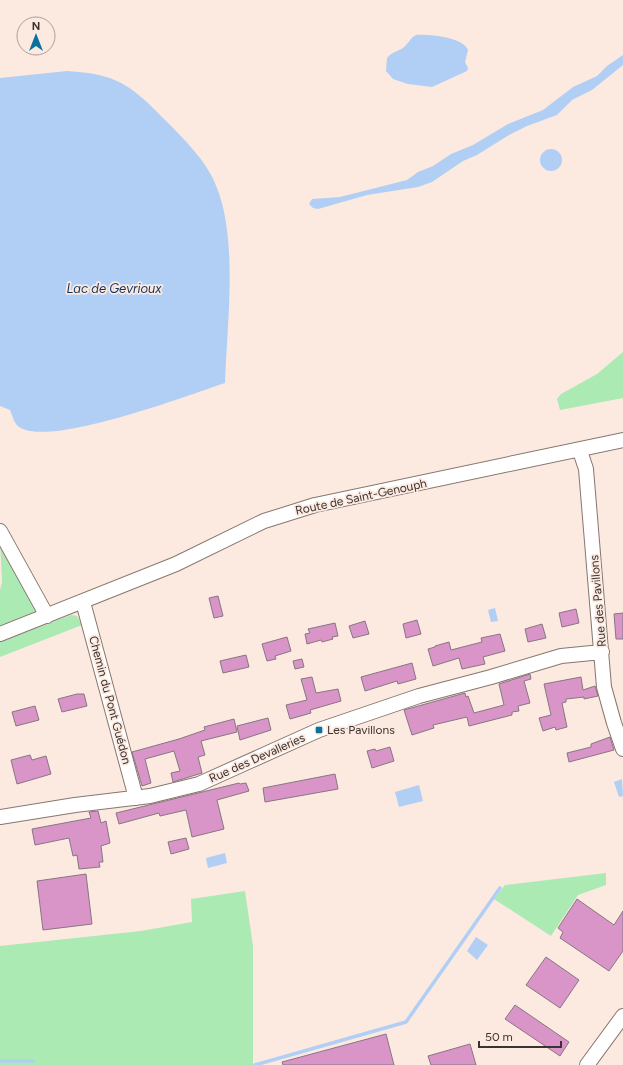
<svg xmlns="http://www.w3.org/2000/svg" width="623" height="1065" font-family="Figtree,sans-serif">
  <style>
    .green { fill: #abeab3 }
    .water { fill: #b1cff5 }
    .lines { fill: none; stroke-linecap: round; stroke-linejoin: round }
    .stream { stroke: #b1cff5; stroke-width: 3.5 }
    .building { fill: #d995c7; stroke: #867782 }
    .minor-casing { stroke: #87776e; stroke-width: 16 }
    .minor { stroke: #fff; stroke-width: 14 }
    .poi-dot { fill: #0a729f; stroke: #fce9e0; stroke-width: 1.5 }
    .labels { text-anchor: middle; stroke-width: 3.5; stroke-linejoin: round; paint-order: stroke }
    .street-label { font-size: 12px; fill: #3a332f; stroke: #fce9e0 }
    .poi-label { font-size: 12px; fill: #3a332f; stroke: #fce9e0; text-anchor: start }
    .water-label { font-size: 13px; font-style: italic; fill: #103259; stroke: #fce9e0 }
  </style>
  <rect width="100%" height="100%" fill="#fce9e0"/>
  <path class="green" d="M623 352V398L560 410 557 399 561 394 597 374Z
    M0 541 37 606 35 613 0 630V590L2 582Z
    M71 615 77 616 82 625 0 657V642Z
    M606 873V885L578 895 551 936 494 899 505 885Z
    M245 891 253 946V1065H0V946L141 931 192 922 191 899Z"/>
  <path class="water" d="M416 35C428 34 463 37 468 50L465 62 468 68 467 71 432 87 408 84 393 79 386 71 387 58C392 51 399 52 404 47 409 43 410 38 416 35Z
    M623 55V65L592 90 572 100 557 115 527 126 509 135 477 155 463 161 432 182 418 187 367 195 318 209 313 208 309 204 312 199 340 197 407 180 418 172 433 166 451 154 473 145 508 124 543 110 573 87 597 76 607 66Z
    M67 71C116 74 130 84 164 119 184 139 207 161 217 188 238 241 227 325 225 383 186 396 54 446 21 428 14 425 13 417 10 410L0 406V78Z
    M540 160a11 11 0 1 1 22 0a11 11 0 1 1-22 0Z
    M495 608 498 621 491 622 488 610Z
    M622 779 623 796 619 797 614 782Z
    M419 785 423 801 399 807 395 792Z
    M225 853 227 863 208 868 206 858Z
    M476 937 488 945 477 960 467 951Z"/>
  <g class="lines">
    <path class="stream" d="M0 1061H33
      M255 1065 406 1022 500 888"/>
  </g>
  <path class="building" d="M218 596 223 616 214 618 209 598Z
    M576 609 579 623 562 627 559 613Z
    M623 613V639H616L614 614Z
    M417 620 421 634 406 638 403 624Z
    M365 621 369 634 353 638 349 626Z
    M335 623 338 636 332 637 333 639 322 642 321 640 307 644 305 634 310 633 308 629Z
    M542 624 546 638 528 642 525 629Z
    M500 634 505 651 483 657 485 664 462 669 459 658 433 666 428 649 435 647V646L449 642 451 650 482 642 481 638Z
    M287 637 291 651 275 656 276 659 267 661 262 644Z
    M246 655 249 667 223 673 220 661Z
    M302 659 304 667 295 669 293 661Z
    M412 663 416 679 398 684 397 681 365 691 361 677Z
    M530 674 531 679 524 681 530 703 518 706 519 711 512 712V715L469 726 467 717 433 725 434 728 412 735 404 710 465 693 466 697 468 696 474 713 504 705 499 684Z
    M312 677 316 693 338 689 341 701 310 710 311 713 290 719 286 705 307 700 301 679Z
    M581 677 583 690 595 686 598 696 584 699V697L566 699V702L562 703 567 727 556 730 555 727 543 731 539 718 551 715 544 684Z
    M77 694H84L87 706 62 712 58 699Z
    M35 706 39 720 16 726 12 712Z
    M268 718 271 730 240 740 237 726Z
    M234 719 237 732 201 741 205 755 198 757 202 773 173 782 171 773 180 771 174 751 145 759 151 783 142 786 132 752 179 739 205 730 204 727Z
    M610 737 614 750 569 762 567 753 591 747V744Z
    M390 747 394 761 372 768 367 751 375 749 376 751Z
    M30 755 32 760 46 756 51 774 17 784 11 760Z
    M335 774 338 789 265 802 263 788Z
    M239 783 240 784 246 783 249 791 217 800 224 829 192 837 186 810 160 816 159 813 119 824 116 813Z
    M98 811 101 823 106 821 110 843 101 846 103 862H99L100 867 79 869 77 855 73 856 69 838 35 845 32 829 91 818 89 812Z
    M186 838 189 849 171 854 168 842Z
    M86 874 92 924 43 930 37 881Z
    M577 899 614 925 623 911V951L609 971 560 938 563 932 558 928Z
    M546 957 579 980 560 1008 526 985Z
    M515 1005 569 1042 560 1056 505 1019Z
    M386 1034 394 1065H283L282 1062Z
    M470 1044 476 1065H431L428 1056Z"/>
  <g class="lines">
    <defs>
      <path id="minor" d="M580 451 586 469 604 687 614 723 623 749
        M0 531 47 616
        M83 602 136 798
        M0 634 176 564 264 521 315 505 623 440
        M0 817 75 805 150 796 199 784 319 730 419 696 491 677 561 656 602 652
        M587 1065 623 1016"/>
    </defs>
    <use href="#minor" class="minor-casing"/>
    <use href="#minor" class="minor"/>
  </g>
  <rect class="poi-dot" x="315" y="726" width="8" height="8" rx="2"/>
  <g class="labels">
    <g class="street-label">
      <text transform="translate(361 497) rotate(-12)" y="4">Route de Saint-Genouph</text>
      <text transform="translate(598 601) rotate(-95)" y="4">Rue des Pavillons</text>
      <text transform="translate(110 700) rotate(75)" y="4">Chemin du Pont Guédon</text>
      <text transform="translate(257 758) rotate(-24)" y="4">Rue des Devalleries</text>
    </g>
    <g class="poi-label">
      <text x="327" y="734">Les Pavillons</text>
    </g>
    <g class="water-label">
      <text x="114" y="293">Lac de Gevrioux</text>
    </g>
  </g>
  <g transform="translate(36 36)"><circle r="19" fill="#fce9e0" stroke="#aea099"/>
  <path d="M0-3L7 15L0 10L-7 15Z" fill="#0a729f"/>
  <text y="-6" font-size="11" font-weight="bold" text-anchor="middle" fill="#3a332f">N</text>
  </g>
  <path d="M479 1041v6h82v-6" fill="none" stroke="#3a332f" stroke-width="2"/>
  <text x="485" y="1041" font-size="12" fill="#3a332f" stroke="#fce9e0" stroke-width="3" paint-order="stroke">50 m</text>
</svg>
